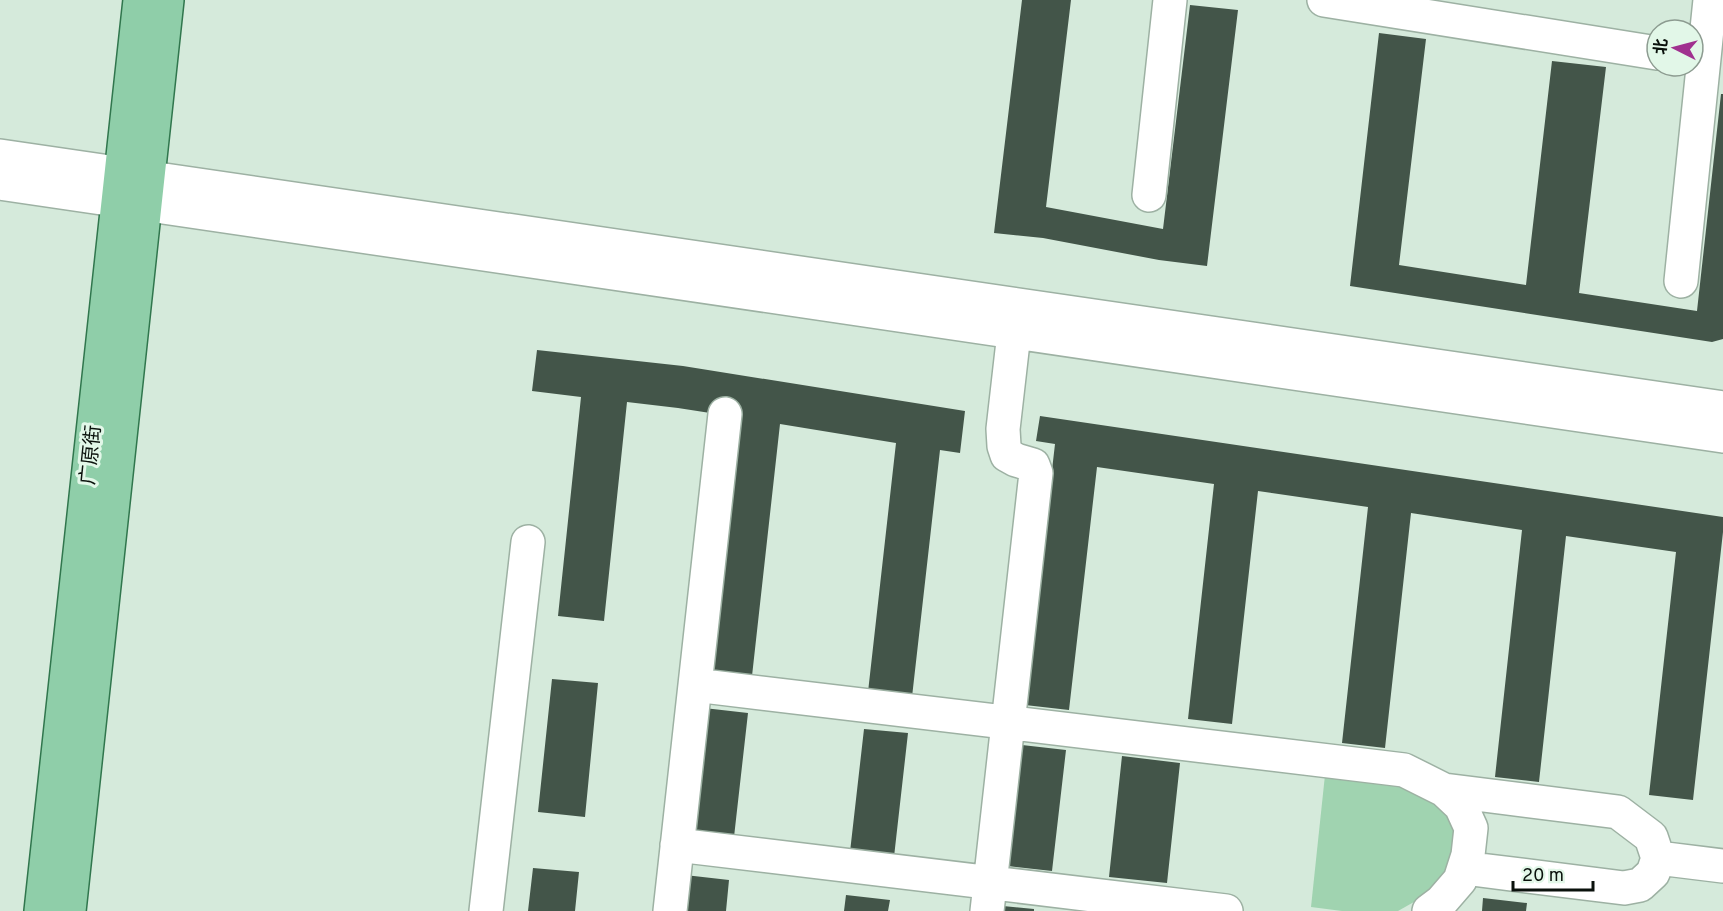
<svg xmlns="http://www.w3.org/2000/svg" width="1723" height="911" font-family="Overpass,'Noto Sans SC',sans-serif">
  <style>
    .green { fill: #a0d3b0 }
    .building { fill: #435549 }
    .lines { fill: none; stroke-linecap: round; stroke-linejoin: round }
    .minor-casing { stroke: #9db1a3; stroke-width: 36 }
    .major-casing { stroke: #30764d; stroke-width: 36 }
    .minor { stroke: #fff; stroke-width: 33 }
    .major { stroke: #8fcea9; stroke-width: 33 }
    .labels { text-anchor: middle; stroke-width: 6; stroke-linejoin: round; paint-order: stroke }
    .street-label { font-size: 20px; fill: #0a110c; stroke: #e2f7e8 }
  </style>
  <rect width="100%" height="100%" fill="#d5eadb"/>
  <path class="green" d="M1325 775 1420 789 1450 816 1459 845 1443 877 1428 894 1398 911H1342L1311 907Z"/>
  <path class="building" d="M1022 0H1071L1046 207 1163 229 1190 5 1238 10 1207 266 1159 260 1043 238 994 233Z
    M1379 33 1426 39 1399 265 1526 285 1552 61 1606 67 1579 293 1697 311 1721 94H1723V339L1712 342 1350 286Z
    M537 350 683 366 965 411 960 453 940 450 912 697 868 692 896 443 780 424 752 676 708 671 736 417 678 408 627 402 604 621 558 616 581 397 532 391Z
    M1040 416 1723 517V532L1693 800 1649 795 1676 552 1566 536 1539 782 1495 777 1522 530 1411 513 1385 748 1342 743 1368 507 1258 491 1232 724 1188 719 1214 484 1097 467 1069 710 1025 705 1055 444 1036 441Z
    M552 679 598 683 585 817 538 812Z
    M704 708 748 713 734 837 690 832Z
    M864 729 908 733 894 857 850 852Z
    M1022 745 1066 750 1052 871 1008 866Z
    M1122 756 1180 763 1167 883 1109 877Z
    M533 868 579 872 575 911H528Z
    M685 875 729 880 726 911H681Z
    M846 895 890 900 888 911H844Z
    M1483 898 1527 903 1526 911H1482Z
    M1003 906 1034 909V911H1002Z"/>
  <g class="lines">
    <defs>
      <path id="minor" d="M1324 0 1657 53
        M0 156 1723 408
        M0 183 1723 436
        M1149 195 1170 0
        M1681 281 1710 0
        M695 685 1404 770 1444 790 1461 806 1471 828 1468 855 1460 880 1441 902 1429 911
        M1444 790 1618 812 1651 837 1658 858 1653 873 1640 885 1624 888 1464 868
        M677 845 1226 911
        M1658 858 1723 866
        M486 911 528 542
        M670 911 725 414
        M987 911 1036 473 1033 465 1016 460 1007 455 1004 446 1003 429 1014 333"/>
      <path id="major" d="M41 911 140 0
        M69 911 167 0"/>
    </defs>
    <use href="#minor" class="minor-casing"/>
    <use href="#major" class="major-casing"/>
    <use href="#minor" class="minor"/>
    <use href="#major" class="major"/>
  </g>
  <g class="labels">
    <g class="street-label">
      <text transform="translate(90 455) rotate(-84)" y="7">广原街</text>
    </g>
  </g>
  <g transform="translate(1675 48) rotate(276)"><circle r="28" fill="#e2f7e8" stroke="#8c9b90" stroke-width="1.5"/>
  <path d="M0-4.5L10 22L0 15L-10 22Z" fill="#a0318f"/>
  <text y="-9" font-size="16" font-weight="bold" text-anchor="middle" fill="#0a110c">北</text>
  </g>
  <path d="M1513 881v9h80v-9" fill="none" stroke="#0a110c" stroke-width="3"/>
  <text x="1522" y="881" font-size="18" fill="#0a110c" stroke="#e2f7e8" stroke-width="4.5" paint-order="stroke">20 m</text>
</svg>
